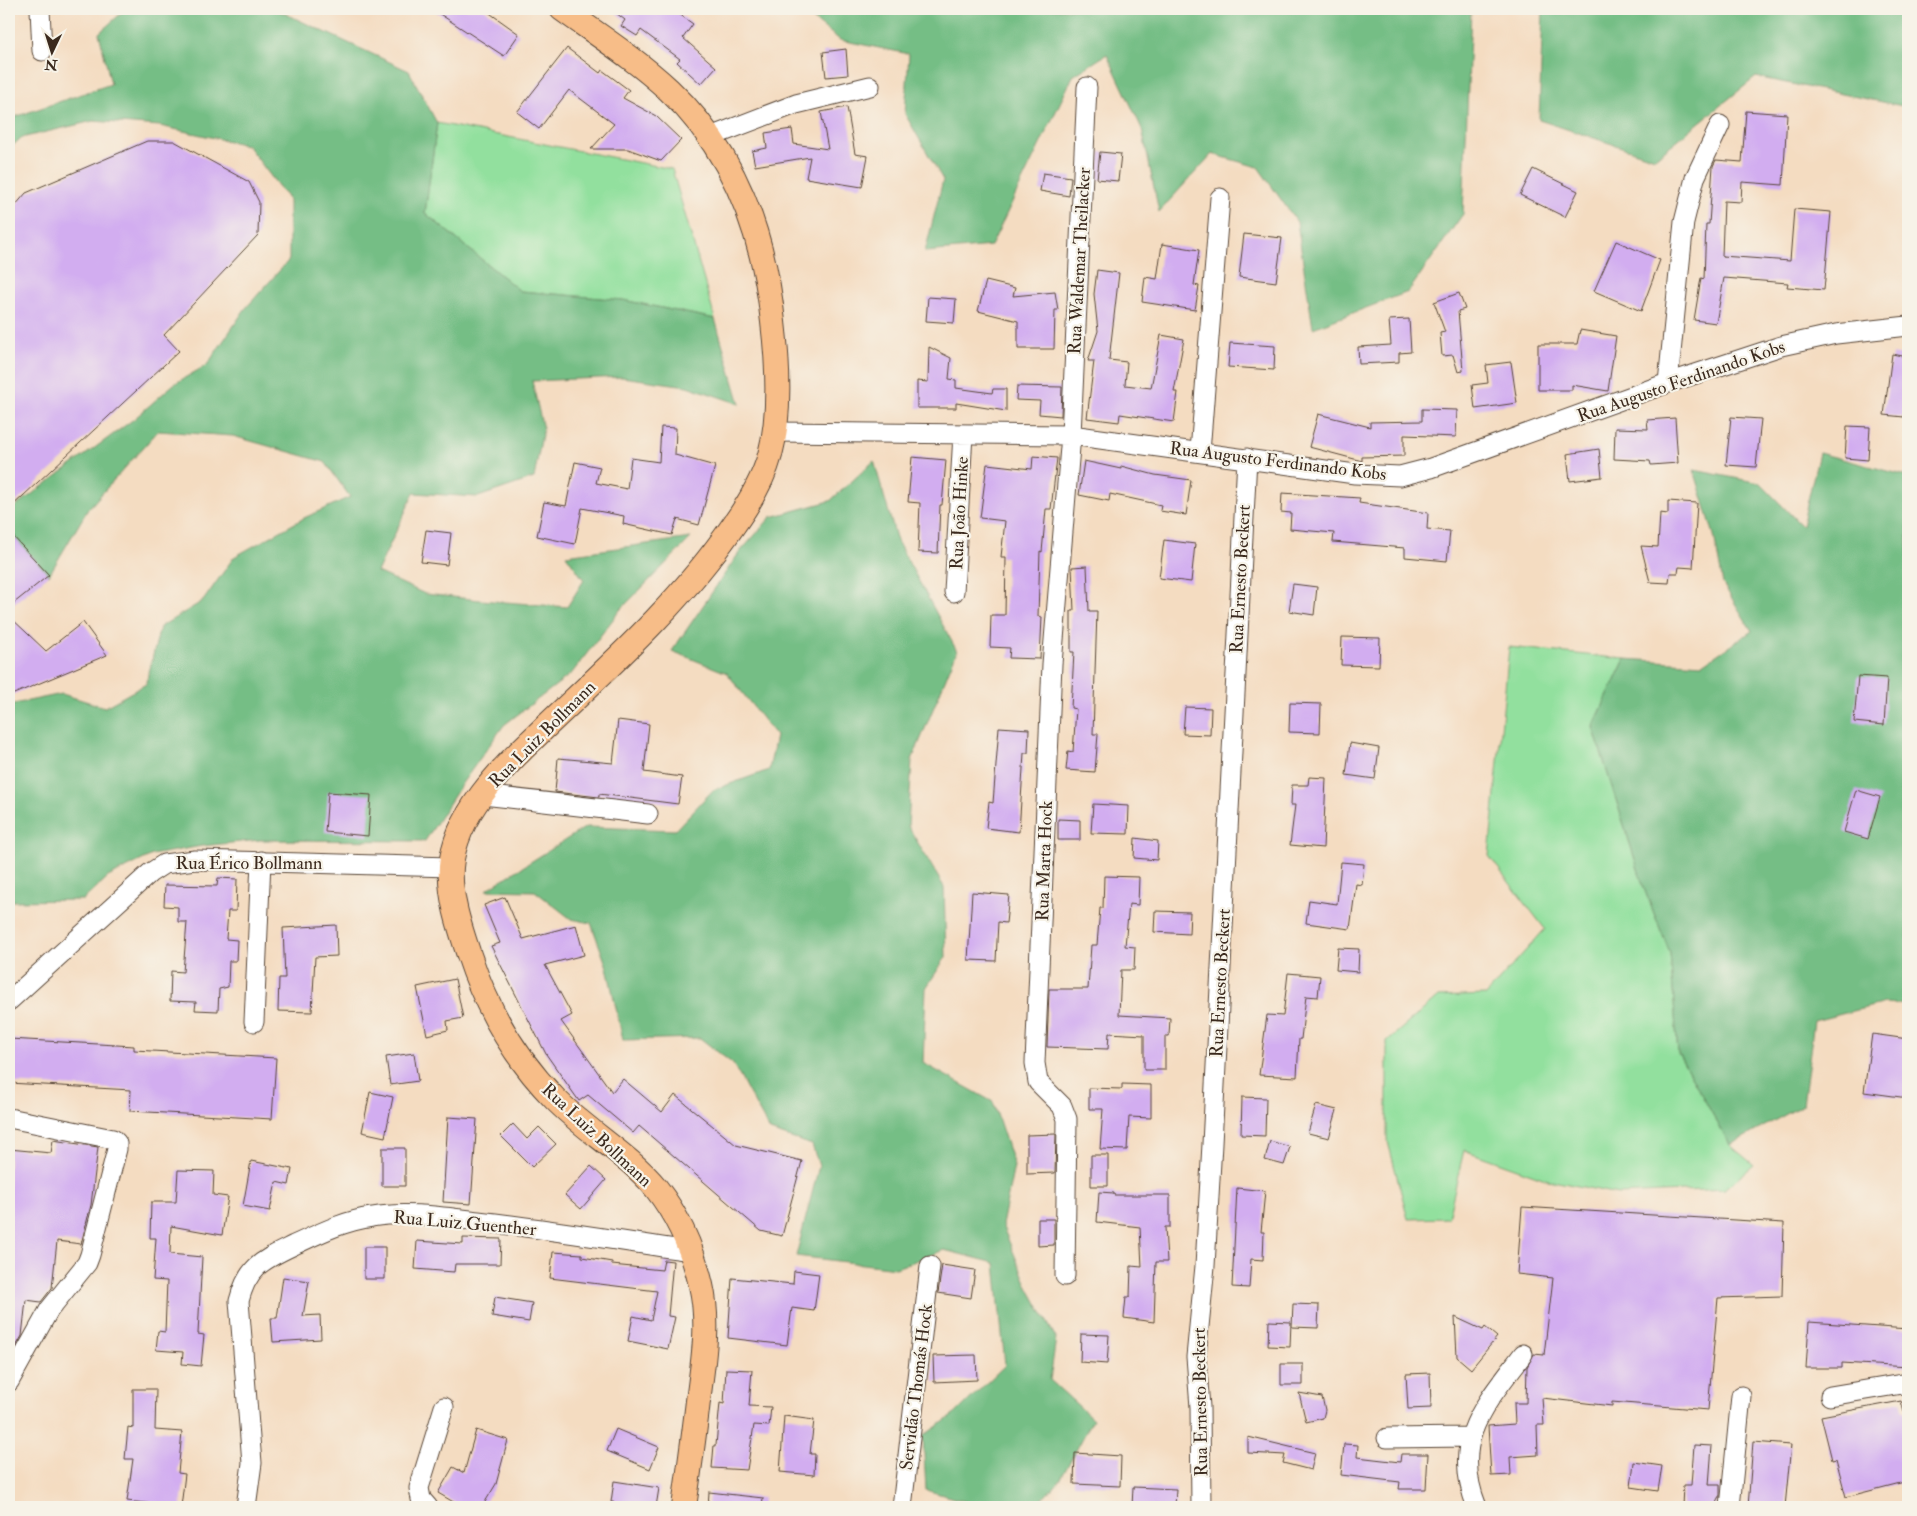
<svg xmlns="http://www.w3.org/2000/svg" width="1917" height="1516" font-family="'IM FELL Double Pica',serif">
  <style>
    .green { fill: #92e09e; stroke: #66855e }
    .forest { fill: #75be85; stroke: #587452 }
    .building { fill: #d2adf0 }
    .lines { fill: none; stroke-linecap: round; stroke-linejoin: round }
    .minor-casing { stroke: #574536; stroke-width: 21 }
    .major-casing { stroke: #574536; stroke-width: 26 }
    .minor { stroke: #fff; stroke-width: 19 }
    .major { stroke: #f7bd88; stroke-width: 24 }
    .labels { text-anchor: middle; stroke-width: 4.5; stroke-linejoin: round; paint-order: stroke }
    .street-label { font-size: 18px; fill: #3b2a1e; stroke: #f7f3e8 }
  </style>
  <rect width="100%" height="100%" fill="#f7f3e8"/>
  <filter id="ink" filterUnits="userSpaceOnUse"><feTurbulence type="fractalNoise" baseFrequency=".02" numOctaves="2"/><feDisplacementMap in="SourceGraphic" scale="10" xChannelSelector="R" yChannelSelector="G"/><feConvolveMatrix kernelMatrix="1 2 1 2 8 2 1 2 1" color-interpolation-filters="sRGB"/></filter>
  <filter id="wash" filterUnits="userSpaceOnUse"><feTurbulence type="fractalNoise" baseFrequency=".0096" numOctaves="4" result="noise"/><feDisplacementMap in="SourceGraphic" scale="20" xChannelSelector="R" yChannelSelector="G"/><feGaussianBlur stdDeviation="1.12" result="paint"/><feColorMatrix in="noise" values="0 0 0 0 0 0 0 0 0 0 0 0 0 0 0 0 0 1.4 0 .05"/><feComposite in="paint" operator="in"/></filter>
  <g filter="url(#wash)">
    <rect width="100%" height="100%" fill="#f4dcc1"/>
    <path class="green" d="M437 123 672 169 715 319 623 300 520 291 425 213Z
      M1509 647 1625 659 1593 727 1645 891 1670 953 1678 1053 1730 1145 1754 1165 1725 1189 1618 1194 1548 1180 1464 1150 1448 1218 1408 1219 1387 1138V1041L1438 997 1486 995 1545 929 1489 856Z"/>
    <path class="forest" d="M126 9H275L409 71 437 123 425 213 520 291 623 300 715 319 740 404 687 386 622 377 532 381 543 429 534 478 478 497 414 493 377 572 425 594 480 600 567 607 584 580 566 555 691 538 620 610 572 673 504 725 463 782 425 841 260 840 202 846 152 855 108 877 83 900 9 901V705L62 694 105 707 146 684 160 627 203 601 234 557 304 518 350 497 325 462 233 436 158 431 88 509 49 575 9 532V511L134 419 174 384 207 365 245 309 289 260V200L247 145 160 126 93 121 21 138 9 149V119L111 84 99 33Z
      M800 9H1471L1463 214 1408 292 1313 328 1297 222 1258 167 1212 154 1159 212 1142 129 1107 54 1073 76 991 246 925 252 943 180 905 114 909 54 840 40Z
      M1543 9H1908V107L1756 77 1655 158 1539 120Z
      M1819 453 1907 476 1908 479V1005L1885 1003 1814 1021 1803 1105 1730 1145 1678 1053 1670 953 1645 891 1593 727 1625 659 1703 664 1752 631 1723 584 1714 535 1694 470 1760 483 1802 526Z
      M874 461 897 541 957 651 912 760 908 826 944 887 946 957 926 988 923 1063 993 1102 1014 1166 1002 1225 1028 1287 1056 1338 1050 1380 1093 1419 1060 1480 1035 1507H984L926 1490 923 1436 955 1414 1005 1365 995 1263 944 1250 896 1268 796 1256 819 1166 812 1145 770 1131 733 1064 700 1038 623 1040 607 967 591 923 571 919 535 891 486 890 586 827 675 830 713 790 769 770 776 736 727 673 672 651 739 553 771 517 830 501Z"/>
    <g id="blocks">
      <path class="building" d="M432 9H484L519 34 504 56Z
        M611 9H672L693 24 683 38 716 67 701 84 677 62 680 59 641 30 637 36 621 26 625 20Z
        M567 48 600 73 602 70 629 90 623 98 656 116 681 140 661 161 628 149H591L614 124 569 90 539 129 517 112Z
        M846 49 848 75 826 77 823 52Z
        M847 107 855 154 868 156 862 187 806 178 810 157 755 166 752 151 767 148 765 133 792 129 794 144 828 149 821 112Z
        M1746 111 1787 114 1783 185 1742 182 1741 202 1724 201 1722 256 1790 261 1794 209 1831 212 1824 290 1787 287 1788 283 1724 278 1716 323 1694 320 1701 278 1704 279 1706 224H1709L1713 166 1716 160 1742 162Z
        M147 141H174L249 182 259 202 258 235 164 335 179 351 9 509V213L26 193Z
        M1100 152 1121 154 1118 181 1097 179Z
        M1533 169 1578 191 1565 217 1520 195Z
        M1043 173 1071 177 1069 196 1040 191Z
        M1244 234 1282 238 1276 282 1239 277Z
        M1616 241 1660 260 1641 311 1594 291Z
        M1162 244 1199 250 1194 285 1199 286 1195 310 1142 302 1145 277 1157 279Z
        M1097 270 1119 273 1109 360 1127 362 1125 385 1151 388 1161 335 1184 339 1174 392H1178L1174 422 1120 414 1119 422 1087 418 1094 361H1088L1098 331 1094 294Z
        M986 281 1015 288 1013 296 1055 292 1058 310H1055L1054 349H1018V321L978 311Z
        M1459 293 1465 309 1458 311 1463 371 1458 372 1453 355 1442 356 1440 333 1445 332 1434 302Z
        M928 297 956 299 954 323 926 321Z
        M1409 319 1411 352 1399 353V362L1359 364 1358 347 1391 345 1389 320Z
        M1580 330 1616 336 1608 391 1572 385V390H1538V344H1577Z
        M1230 343 1275 346 1274 370 1228 367Z
        M929 347 951 358 949 379 956 380V388L992 393 993 389H1006V411L956 403V408H917V381L928 382Z
        M1892 354 1908 357V394L1904 417 1884 415Z
        M1511 362 1517 403 1475 409 1472 385 1488 383 1486 365Z
        M1017 386 1062 387 1061 416 1039 414 1040 401 1016 400Z
        M1422 409 1457 410 1456 437 1404 435V456L1362 457V461L1309 447 1318 414 1370 427V422L1422 421Z
        M1731 417 1761 419 1756 467 1726 465Z
        M1675 418 1678 463 1651 465 1650 461 1614 459 1615 428 1648 429 1647 420Z
        M1847 426 1870 427 1868 460 1845 458Z
        M661 427 676 428 675 455 715 466 699 525 677 519 672 535 623 524 624 516 582 508 575 544 537 536 544 502 566 506 575 462 600 467 596 483 627 489 631 458 659 462Z
        M1599 449 1602 477 1570 481 1567 454Z
        M1033 456 1057 458 1051 509H1046L1042 552 1040 551 1038 616 1042 617 1040 659 1009 658 1010 648 990 647 991 615H1005L1006 557H1001L1005 521 980 518 987 464 1032 469Z
        M912 457 946 460 942 505H940L938 553 918 552 920 503 908 502Z
        M1084 461 1121 469V466L1155 475 1191 480 1186 515 1160 511 1161 505 1110 494 1109 501 1079 495Z
        M1282 493 1360 498 1359 503 1428 513 1427 529 1450 531 1447 561 1405 557V548L1333 542 1334 533 1290 529 1291 513 1281 512Z
        M1668 501 1697 503 1693 568 1679 567 1678 573H1670L1669 583 1650 582 1641 546 1658 547 1660 513 1668 514Z
        M426 530 451 533 447 565 421 562Z
        M9 532 49 575 9 607Z
        M1164 540 1195 544 1191 582 1159 578Z
        M1087 566 1089 611H1097L1093 734H1098L1095 772 1066 770 1068 751 1073 752 1076 709 1071 708 1074 652H1071V611H1074L1072 567Z
        M1293 584 1317 587 1314 615 1289 611Z
        M9 616 46 651 83 622 107 655 9 696Z
        M1342 637 1380 638 1379 666 1341 665Z
        M1858 676 1887 678 1884 725 1854 722Z
        M1290 703 1321 704 1320 733 1289 732Z
        M1185 707 1211 708 1210 735 1183 734Z
        M618 720 649 724 644 772 682 777 678 804 599 794V797L555 792 558 758 613 763Z
        M999 727 1029 729 1028 753H1024L1019 832 986 828 989 802 993 803Z
        M1350 743 1379 748 1375 779 1346 775Z
        M1309 777 1326 778 1323 848 1290 845 1295 805H1291L1292 785H1308Z
        M1856 790 1880 797 1868 839 1844 832Z
        M328 792 371 795 368 836 325 832Z
        M1093 804 1129 806 1128 834 1091 833Z
        M1058 819 1080 820V840H1058Z
        M1135 838 1158 841 1157 860 1134 858Z
        M1341 862 1364 864 1362 885 1356 884 1350 929 1306 923 1309 900 1337 904Z
        M1104 876 1139 877 1138 905 1129 904 1125 946 1135 947 1134 970H1121L1119 1015 1170 1018 1169 1036H1165V1070H1144V1035L1109 1033 1108 1049 1047 1047 1049 989H1088L1091 945H1097L1100 908H1103Z
        M218 878 237 879 236 911H228L226 939 237 940 236 961H229L228 987 219 989 218 1011 195 1010 196 1002 170 1001 171 971 183 972 187 922H178V907L164 906 165 885 217 886Z
        M972 892 1009 895 1006 923 998 922 996 961 968 960Z
        M505 897 523 939 576 925 584 955 545 965 572 1015 561 1021 612 1092 623 1079 662 1112 675 1095 736 1145 802 1161 782 1236 761 1231 639 1126 633 1133 588 1095 579 1101 546 1054 491 946 500 943 484 905Z
        M1155 911 1190 912 1189 934 1154 932Z
        M336 925 337 956 315 957 312 1012 278 1011 279 978H285L283 928Z
        M1338 948 1359 949 1358 972 1336 970Z
        M1288 973 1320 976 1318 997 1306 996 1301 1039H1299L1297 1077 1259 1075 1267 1015 1283 1016Z
        M455 979 463 1018 447 1021 448 1030 427 1035 417 987Z
        M1872 1034 1908 1039V1098L1864 1092Z
        M9 1039 134 1046V1050L276 1058 272 1119 130 1111 131 1090 9 1083Z
        M414 1053 418 1081 390 1085 386 1057Z
        M1122 1084 1151 1085V1118L1129 1117 1127 1150 1100 1149 1103 1109H1089V1088L1122 1089Z
        M370 1092 393 1097 385 1137 362 1132Z
        M1242 1097 1266 1098 1265 1136 1241 1135Z
        M1316 1105 1337 1110 1329 1138 1308 1133Z
        M448 1117 477 1119 471 1204 443 1202Z
        M513 1124 527 1139 539 1127 556 1144 532 1167 501 1136Z
        M1056 1134 1055 1173 1027 1174V1135Z
        M53 1140 98 1147 91 1205 81 1244 57 1241 52 1288 41 1302 26 1300 22 1336 9 1359V1149L51 1153Z
        M1270 1141 1290 1147 1284 1165 1265 1160Z
        M382 1148H405V1186H382Z
        M1091 1155H1108V1186H1091Z
        M251 1161 292 1169 289 1185 276 1182 270 1211 243 1206Z
        M591 1166 606 1180 581 1209 565 1195Z
        M178 1170 214 1171 213 1195 228 1197 222 1235 171 1226 170 1254 202 1257 198 1334 204 1335 201 1366 182 1364 183 1352 156 1350 158 1331 165 1332 167 1281 153 1280 156 1238H150L151 1202H176Z
        M1237 1188 1265 1191 1261 1232H1264L1263 1260 1251 1259 1249 1288 1232 1287Z
        M1099 1192 1114 1193V1195H1170V1227H1165L1167 1262H1156L1154 1322 1124 1318 1126 1297H1130L1131 1266 1142 1267 1140 1227 1097 1222Z
        M1522 1207 1784 1223 1782 1296 1718 1298 1708 1410 1612 1402V1406L1542 1398 1544 1425H1537L1538 1455 1510 1457 1511 1475 1491 1476 1488 1426 1515 1424 1514 1403H1526L1527 1367 1534 1354 1544 1355 1553 1278 1517 1274Z
        M1038 1219H1054V1245L1038 1246Z
        M463 1238 501 1239 500 1264H455L454 1272 415 1269 417 1241 463 1244Z
        M364 1247H385V1279H364Z
        M553 1252 582 1254V1257L612 1262V1265L662 1270 664 1260 673 1261 668 1316 675 1317 668 1349 628 1341 633 1316 651 1320 657 1291 550 1278Z
        M942 1265 975 1270 971 1298 938 1293Z
        M794 1271 819 1274 814 1311 792 1308 787 1345 728 1338 732 1278 793 1284Z
        M283 1277 309 1281 303 1316 320 1315 321 1339 273 1342 271 1318H277Z
        M495 1297 532 1303 529 1322 492 1316Z
        M1293 1304 1319 1305 1318 1328 1292 1327Z
        M1455 1317 1483 1330 1485 1327 1497 1337 1471 1369 1457 1357Z
        M1269 1321 1291 1322 1290 1347 1268 1346Z
        M1809 1322 1908 1329V1367L1842 1363V1368H1806Z
        M1081 1334 1109 1335 1107 1364 1080 1362Z
        M976 1355 977 1380 934 1382 933 1356Z
        M1281 1364H1303V1385H1281Z
        M726 1369 752 1370 749 1406 771 1407 769 1426 754 1425 747 1470 712 1468 714 1445H716L720 1403 724 1404Z
        M1430 1373 1431 1408 1408 1409 1406 1374Z
        M133 1389H156L155 1430 182 1432 178 1473 185 1474 181 1507 127 1501 133 1459H125L128 1427 133 1428Z
        M1299 1393 1322 1397 1325 1410 1323 1418 1306 1422Z
        M1901 1401 1904 1412 1908 1411V1481L1846 1497 1836 1459 1832 1460 1821 1416Z
        M784 1416 814 1420 810 1454H815L814 1475 780 1472Z
        M616 1429 659 1447 650 1469 607 1451Z
        M476 1430 508 1440 496 1484 482 1507H462L438 1493 453 1467 464 1473Z
        M1248 1437 1315 1453 1311 1470 1283 1463 1285 1455 1248 1453Z
        M1753 1442 1791 1445 1785 1507H1748Z
        M1344 1444 1358 1445 1357 1457 1400 1462 1401 1454H1428L1426 1489H1399L1400 1482 1341 1475Z
        M1694 1445 1712 1446 1709 1485H1720V1497L1715 1507H1682L1683 1485H1691Z
        M1075 1453 1121 1456 1120 1486 1074 1484Z
        M1634 1462 1662 1466 1658 1491 1631 1487Z
        M614 1481 659 1488 656 1507 611 1502Z
        M1133 1487 1176 1489 1175 1507H1132Z
        M709 1492 763 1498 762 1507H708Z"/>
    </g>
  </g>
  <g filter="url(#ink)">
    <use href="#blocks" fill-opacity="0" stroke="#574536" stroke-width="1"/>
    <g class="lines">
      <defs>
        <path id="minor" d="M40 9 42 51
          M710 137 796 104 870 86
          M1668 383 1684 222 1695 178 1720 125
          M775 432 1071 435 1355 474 1400 476 1431 468 1668 383 1781 346 1836 334 1908 326
          M1200 452 1220 198
          M954 592 963 434
          M483 795 648 814
          M9 1001 150 873 164 864 195 860 451 867
          M254 1022 261 861
          M9 1118 113 1139 117 1143V1149L90 1255 87 1263 49 1310 9 1382
          M1065 1276 1067 1119 1062 1106 1038 1082 1035 1063 1052 664 1071 435 1087 87
          M1830 1396 1908 1383
          M1387 1438 1470 1437
          M246 1507 252 1463 239 1301C248 1265 264 1260 294 1245 320 1233 344 1221 372 1217 407 1211 443 1217 478 1221 549 1229 620 1241 691 1251
          M428 1507 421 1499 419 1488 444 1407
          M902 1507 930 1266
          M1201 1507 1200 1407 1196 1357 1205 1266 1212 1144 1247 458
          M1477 1507C1450 1440 1484 1406 1523 1354
          M1730 1507 1741 1396"/>
        <path id="major" d="M562 9C598 35 637 60 669 90 734 151 764 235 773 322 778 364 781 414 770 455 763 481 748 505 733 526 679 605 606 669 537 735 501 769 455 815 451 867 449 896 460 928 469 955 487 1010 515 1058 555 1099 586 1131 628 1154 656 1188 678 1216 693 1251 701 1285 710 1323 703 1363 698 1401 694 1436 689 1472 684 1507"/>
      </defs>
      <use href="#minor" class="minor-casing"/>
      <use href="#major" class="major-casing"/>
      <use href="#minor" class="minor"/>
      <use href="#major" class="major"/>
    </g>
  </g>
  <g class="labels">
    <g class="street-label">
      <text transform="translate(1079 261) rotate(-87)" y="6">Rua Waldemar Theilacker</text>
      <text transform="translate(1681 381) rotate(-19)" y="6">Rua Augusto Ferdinando Kobs</text>
      <text transform="translate(1278 461) rotate(7)" y="6">Rua Augusto Ferdinando Kobs</text>
      <text transform="translate(959 513) rotate(-87)" y="6">Rua João Hinke</text>
      <text transform="translate(1240 579) rotate(-87)" y="6">Rua Ernesto Beckert</text>
      <text transform="translate(542 734) rotate(-45)" y="6">Rua Luiz Bollmann</text>
      <text transform="translate(1044 861) rotate(-88)" y="6">Rua Marta Hock</text>
      <text x="249" y="869">Rua Érico Bollmann</text>
      <text transform="translate(1220 983) rotate(-87)" y="6">Rua Ernesto Beckert</text>
      <text transform="translate(597 1135) rotate(43)" y="6">Rua Luiz Bollmann</text>
      <text transform="translate(465 1223) rotate(5)" y="6">Rua Luiz Guenther</text>
      <text transform="translate(916 1387) rotate(-83)" y="6">Servidão Thomás Hock</text>
      <text transform="translate(1200 1402) rotate(-91)" y="6">Rua Ernesto Beckert</text>
    </g>
  </g>
  <rect width="1917" height="1516" fill="none" stroke="#f7f3e8" stroke-width="30"/>
  <g transform="translate(52 52) rotate(184)" stroke="#f7f3e8" stroke-width="4" paint-order="stroke">
  <path d="M0-4L9 19L0 12L-9 19Z" fill="#3b2a1e"/>
  <text y="-8" font-size="14" font-weight="bold" text-anchor="middle" fill="#3b2a1e">N</text>
  </g>
</svg>
